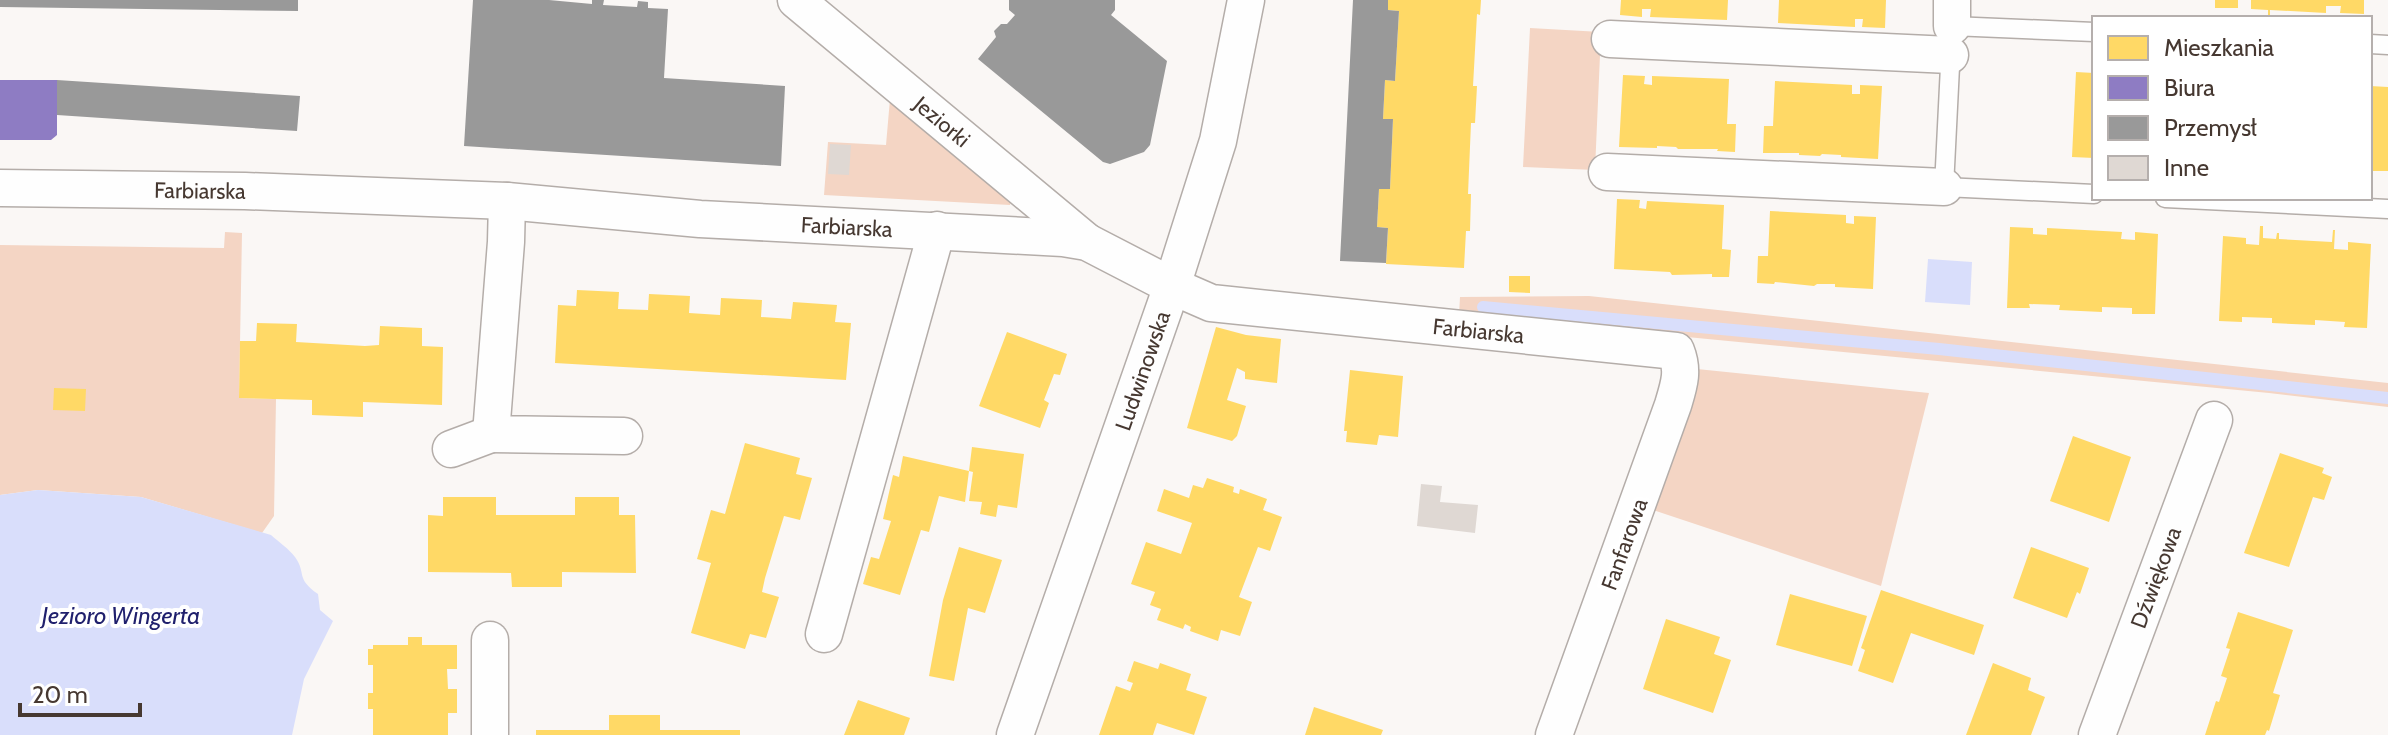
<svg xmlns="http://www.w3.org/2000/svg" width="2388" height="735" font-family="Cabin,sans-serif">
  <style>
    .green { fill: #f4d5c4 }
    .water { fill: #d9defb }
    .homes { fill: #ffd966 }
    .offices { fill: #8e7cc3 }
    .industry { fill: #999 }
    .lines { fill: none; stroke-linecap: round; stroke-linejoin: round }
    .stream { stroke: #d9defb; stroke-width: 12 }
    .building { fill: #dfd8d3 }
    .service-casing { stroke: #b4ada9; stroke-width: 21 }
    .minor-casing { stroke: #b4ada9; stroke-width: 39 }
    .service { stroke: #fefefe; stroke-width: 18 }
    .minor { stroke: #fefefe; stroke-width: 36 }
    .labels { text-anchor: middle; stroke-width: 8; stroke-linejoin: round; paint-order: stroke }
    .street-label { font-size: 22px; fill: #463831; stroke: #fff }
    .water-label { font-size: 24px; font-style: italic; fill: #20206d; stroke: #fff }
  </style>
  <rect width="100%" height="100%" fill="#faf7f5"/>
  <path class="green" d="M1530 28 1601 32 1595 170 1523 167Z
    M890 99 1012 197 1010 205 824 195 828 142 886 145Z
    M225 232 242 233 239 398 276 399 274 516 262 533 141 497 38 490 0 495V245L224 248Z
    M1589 296 2388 383V407L2269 393 1459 315 1460 297Z
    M1697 369 1929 393 1881 586 1653 510Z"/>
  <path class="water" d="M1928 259 1972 262 1970 305 1925 302Z
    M38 490 141 497 271 535C279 542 289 549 295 557 307 574 295 578 318 594L320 610 333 621 304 679 292 735H0V495Z"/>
  <path class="homes" d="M1388 0H1481L1480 15 1477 14 1473 86H1477L1475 123H1471L1468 194H1471L1470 231H1466L1464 268 1386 264 1388 228 1377 227 1379 189H1390L1393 119H1383L1385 80 1395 81 1399 11 1388 10Z
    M1621 0H1728L1727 20 1650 17 1651 9H1642V17L1620 15Z
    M1779 0H1886L1885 28 1862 27 1863 19H1855V27L1778 23Z
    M2215 0H2238V8H2215Z
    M2251 0H2364V14L2340 13 2341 6H2326V13L2270 10V16H2268V10L2251 9Z
    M2076 72 2094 73V158L2072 157Z
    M1623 75 1645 76 1644 84 1652 85V76L1729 79 1727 124H1736L1735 152 1717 151 1718 149H1678L1676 147 1657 146V148L1619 147Z
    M1775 81 1852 85V94H1860V85L1882 86 1878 159 1841 157V155L1822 154 1820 156 1799 155V153H1763L1764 126H1773Z
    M2370 86 2388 87V171H2370Z
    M1617 199 1640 200 1639 208 1646 209 1647 201 1724 205 1722 249 1731 250 1729 277H1712V274L1672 275 1670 272 1614 269Z
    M1770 211 1846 215V223L1854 224V216L1876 217 1873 289 1835 287V284H1817L1814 286 1775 282 1774 284 1757 283 1758 256H1768Z
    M2260 226H2263V238L2276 239 2277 233H2279V239L2332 242 2333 230H2335L2334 249 2348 250V242L2371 244 2367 328 2344 327 2345 322 2315 320V325L2272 323V318L2242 317V322L2219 321 2223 236 2246 238V244L2259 245Z
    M2010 227 2033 228V234L2047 235V228L2122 232 2121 239 2135 240V232L2158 234 2155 314H2132V308L2102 307V312L2059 310 2060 305 2029 304 2030 308H2007Z
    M1509 276H1530V293L1509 292Z
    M577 290 619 292 618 309 648 310 649 294 690 296 689 313 720 315 721 298 762 300 761 317 777 318 791 319 793 302 837 305 835 322 851 323 846 380 555 363 558 305 576 306Z
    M257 323 297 324 296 342 365 346 379 345 380 326 422 328V346L443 347 442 405 363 402V417L312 415V400L239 398 240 341H256Z
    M1216 327 1246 335 1281 339 1277 383 1245 379V372L1237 368 1227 400 1246 406 1237 436 1232 441 1187 428Z
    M1007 332 1067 354 1060 375 1054 374 1044 400 1049 403 1040 428 979 406Z
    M1350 370 1403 376 1398 437 1379 435 1377 445 1346 442 1347 431H1344Z
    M54 388 86 389 85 411 53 410Z
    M2073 436 2131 457 2109 522 2050 501Z
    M745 443 800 458 796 474 812 478 800 520 784 516 765 578 762 592 779 597 766 638 750 634 745 649 691 633 711 563 697 559 711 510 725 514Z
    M972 447 1024 454 1017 508 998 505 996 517 980 514 982 502 969 501 973 472 969 471Z
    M2280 453 2324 468 2322 473 2332 477 2324 500 2313 497 2289 567 2244 553Z
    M903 456 969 471 965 502 939 496 929 532 921 530 900 595 863 584 871 557 879 559 891 521 883 519 893 475 899 477Z
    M1207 478 1234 487 1233 492 1239 494 1240 489 1267 499 1263 510 1282 517 1270 551 1258 547 1239 597 1252 602 1240 636 1221 630 1218 641 1190 631 1191 627 1185 624 1183 629 1157 620 1161 609 1150 605 1155 592 1131 584 1146 542 1181 554 1192 523 1157 511 1164 489 1189 498 1193 485 1203 488Z
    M443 497H496V515H575V497H619V515H635L636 573 562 572V587H512L511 573 428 572V515L443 516Z
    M959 547 1002 560 985 613 968 608 954 681 929 676 943 600Z
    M2031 547 2089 568 2080 594 2077 592 2067 618 2013 598Z
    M1881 590 1984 625 1974 655 1911 633 1893 683 1858 671 1865 650 1861 648Z
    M1790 594 1867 616 1852 666 1776 645Z
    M2238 612 2293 630 2273 693 2280 695 2269 731 2267 730 2265 735H2205L2216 701 2219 702 2227 678 2221 676 2230 649 2226 648Z
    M1666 619 1720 637 1714 654 1731 660 1713 713 1643 689Z
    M408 637H422V645H457V669H447L448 689H457V713H448V735H373V709H368V693H373V665H368V649H373V645H408Z
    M1134 661 1158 669 1160 663 1191 674 1186 690 1207 697 1194 735 1157 723 1153 735H1099L1116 686 1130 691 1133 683 1127 681Z
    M1993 663 2031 678 2028 690 2045 697 2031 735H1966Z
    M858 700 910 718 904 735H844Z
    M1314 707 1383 730 1381 735H1305Z
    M609 715H660V730H740V735H536V730H609Z"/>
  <path class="offices" d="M0 80H57V135L51 140H0Z"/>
  <path class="industry" d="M0 0H298V11L0 7Z
    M473 0H549L592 4V0H604L603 5 637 7 638 1 648 2V8L668 9 664 78 785 86 781 166 464 146Z
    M1009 0H1115V10L1111 15 1167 61 1150 145 1144 152 1110 164 1103 162 978 59 996 37 994 31 1001 24H1007L1015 15 1009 10Z
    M1353 0H1388V10L1399 11 1395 81 1385 80 1383 119H1393L1390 189H1379L1377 227 1388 228 1386 263 1340 261Z
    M57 80 300 96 297 131 57 115Z"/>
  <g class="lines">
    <path class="stream" d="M1483 307 1939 349 2388 398"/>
  </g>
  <path class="building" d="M830 144 851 145 849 175 828 174Z
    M1421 484 1442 486 1440 502 1478 505 1475 533 1417 526Z"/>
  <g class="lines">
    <defs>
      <path id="service" d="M2094 32 1952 26 1944 187 2094 194
        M2370 44 2388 45
        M2165 198 2388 209"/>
      <g id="minor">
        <path id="s1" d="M796 0 1087 242"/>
        <path d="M1952 26V0"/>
        <path d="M1610 39 1950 55"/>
        <path d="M1607 172 1944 187"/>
        <path id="s2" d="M0 188 245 191 507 201 700 219 1063 238 1087 242 1172 286 1211 303 1676 351C1684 371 1679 385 1673 405L1554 735"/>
        <path d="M507 201 506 242 491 434 624 436"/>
        <path d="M451 449 491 434"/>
        <path d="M824 634 937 230"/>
        <path d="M490 640V735"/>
        <path id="s3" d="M1015 735 1172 286 1218 141 1246 0"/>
        <path id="s4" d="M2097 735 2214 420"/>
      </g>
    </defs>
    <use href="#service" class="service-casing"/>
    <use href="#minor" class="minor-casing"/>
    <use href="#service" class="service"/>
    <use href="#minor" class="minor"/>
  </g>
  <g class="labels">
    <g class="street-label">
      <text dy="8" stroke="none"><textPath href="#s1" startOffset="190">Jeziorki</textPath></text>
      <text dy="8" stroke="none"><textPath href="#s2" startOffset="200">Farbiarska</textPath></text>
      <text dy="8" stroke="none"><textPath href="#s2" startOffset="848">Farbiarska</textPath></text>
      <text dy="8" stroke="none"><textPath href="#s2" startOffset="1496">Farbiarska</textPath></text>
      <text dy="8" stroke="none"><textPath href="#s3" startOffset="386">Ludwinowska</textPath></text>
      <text transform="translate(1624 544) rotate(-70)" y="8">Fanfarowa</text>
      <text dy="8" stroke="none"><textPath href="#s4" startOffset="168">Dźwiękowa</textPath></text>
    </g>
    <g class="water-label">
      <text x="121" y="624">Jezioro Wingerta</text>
    </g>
  </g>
  <rect x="2092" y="16" width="280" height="184" fill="#ffffff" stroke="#b5afad" stroke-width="2"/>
  <rect x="2108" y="36" width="40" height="24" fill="#ffd966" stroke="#b5afad" stroke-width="2"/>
  <text x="2164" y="56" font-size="24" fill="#463831">Mieszkania</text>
  <rect x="2108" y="76" width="40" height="24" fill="#8e7cc3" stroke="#b5afad" stroke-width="2"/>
  <text x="2164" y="96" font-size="24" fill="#463831">Biura</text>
  <rect x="2108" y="116" width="40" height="24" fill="#999999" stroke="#b5afad" stroke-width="2"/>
  <text x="2164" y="136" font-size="24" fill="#463831">Przemysł</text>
  <rect x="2108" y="156" width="40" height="24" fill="#dfd8d3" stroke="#b5afad" stroke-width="2"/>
  <text x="2164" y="176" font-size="24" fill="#463831">Inne</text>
  <path d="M20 703v12h120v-12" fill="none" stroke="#463831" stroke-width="4"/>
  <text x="32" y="703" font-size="24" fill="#463831" stroke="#ffffff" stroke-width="6" paint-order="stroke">20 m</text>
</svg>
